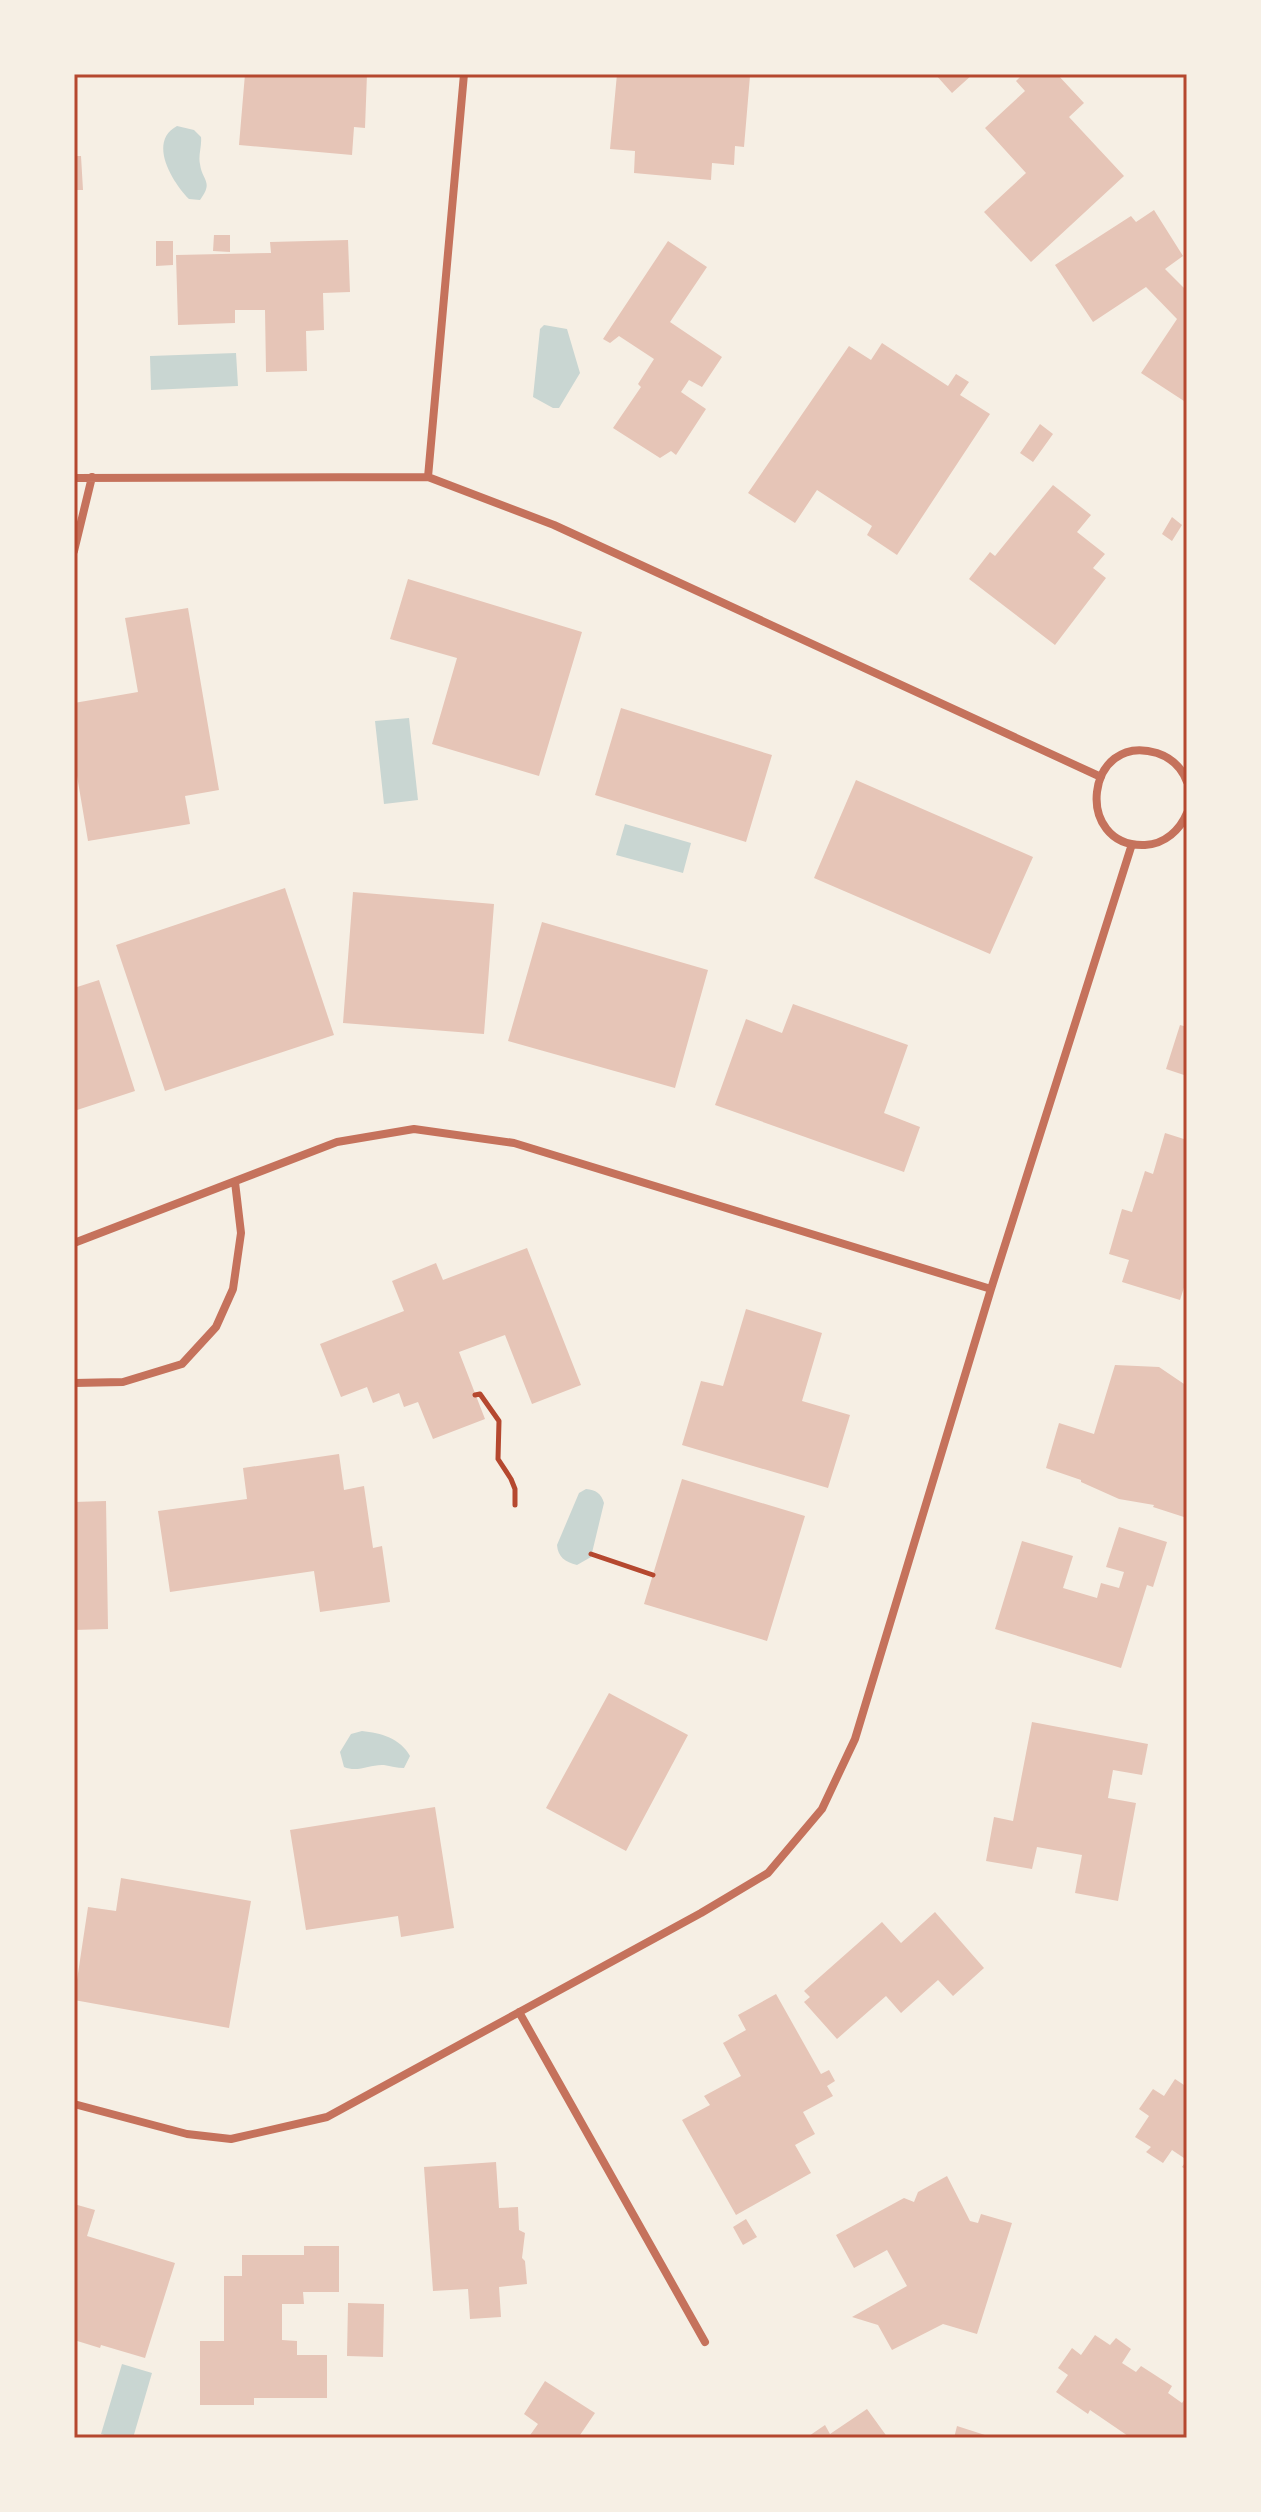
<svg xmlns="http://www.w3.org/2000/svg" width="1261" height="2512" font-family="Poppins,sans-serif">
  <style>
    .water { fill: #c9d6d2 }
    .building { fill: #e6c5b7 }
    .lines { fill: none; stroke-linecap: round; stroke-linejoin: round }
    .path { stroke: #b5482f; stroke-width: 5 }
    .minor { stroke: #c5725c; stroke-width: 8 }
    .neatline { fill: none; stroke: #b5482f; stroke-width: 3 }
  </style>
  <rect width="100%" height="100%" fill="#f6efe4"/>
  <path class="water" d="M177 126 194 130 201 137C202 146 198 156 200 164 202 181 214 181 200 200L189 199C173 183 147 142 177 126Z
    M544 325 567 329 580 373 559 408H553L533 397 540 329Z
    M236 353 238 386 151 390 150 356Z
    M409 718 418 800 384 804 375 721Z
    M625 824 691 843 683 873 616 855Z
    M586 1489C596 1490 601 1493 604 1503L591 1557 577 1565C565 1562 558 1557 557 1545L579 1493Z
    M362 1731C381 1733 400 1738 410 1756L404 1768C397 1768 391 1766 384 1765 370 1764 358 1773 344 1767L340 1752 351 1734Z
    M122 2364 152 2373 133 2438H115L101 2434Z"/>
  <path class="building" d="M245 74H367L365 128 354 127 352 155 239 145Z
    M617 74 750 76 744 147 735 146 734 165 712 163 711 180 634 173 635 151 610 149Z
    M935 74H973L952 93Z
    M1023 74H1057L1084 103 1069 117 1124 176 1031 262 984 212 1026 173 985 128 1025 91 1016 81Z
    M74 156H81L83 190H74Z
    M1154 210 1183 256 1165 269 1187 291V396L1184 401 1141 373 1177 319 1146 287 1093 322 1055 265 1131 216 1136 222Z
    M214 235H230V252L213 251Z
    M348 240 350 292 323 293 324 330 306 331 307 371 266 372 265 310H235V323L178 325 176 255 271 253 270 242Z
    M156 241H173V265L156 266Z
    M668 241 707 267 670 322 722 357 702 387 689 380 681 392 706 409 676 455 671 451 660 458 613 428 641 387 638 384 654 359 619 336 610 343 603 339Z
    M882 343 948 386 956 374 969 382 960 395 990 414 897 555 867 535 872 526 817 490 795 523 748 493 849 346 871 360Z
    M1040 424 1053 434 1033 462 1020 453Z
    M1053 485 1091 515 1077 532 1105 554 1093 568 1106 578 1055 645 969 579 990 552 995 556Z
    M1172 517 1182 525 1172 541 1162 534Z
    M408 579 582 632 539 776 432 744 457 658 390 639Z
    M188 608 219 790 185 796 190 824 88 841 74 758V703L138 692 125 618Z
    M621 708 772 755 746 842 595 795Z
    M856 780 1033 857 990 954 814 878Z
    M285 888 334 1035 165 1091 116 945Z
    M353 892 494 904 484 1034 343 1023Z
    M542 922 708 970 675 1088 508 1041Z
    M99 980 135 1091 74 1111V988Z
    M793 1004 908 1045 884 1113 920 1127 904 1172 715 1105 746 1019 782 1033Z
    M1180 1025 1187 1027V1076L1166 1069Z
    M1165 1133 1187 1140V1278L1180 1300 1122 1282 1129 1260 1109 1254 1122 1209 1132 1212 1145 1171 1153 1174Z
    M527 1248 581 1385 532 1404 505 1335 459 1352 485 1419 433 1439 418 1402 404 1407 399 1393 373 1403 367 1387 341 1397 320 1344 404 1311 392 1281 436 1263 443 1280Z
    M746 1309 822 1333 802 1401 850 1415 828 1488 682 1445 701 1381 723 1386Z
    M1115 1365 1159 1367 1187 1386V1518L1153 1507 1154 1505 1119 1499 1081 1482V1480L1046 1468 1059 1423 1094 1434Z
    M339 1454 344 1490 364 1486 373 1548 382 1546 390 1602 320 1612 314 1571 170 1592 158 1511 247 1499 243 1468Z
    M682 1479 805 1516 767 1641 644 1604Z
    M106 1501 108 1629 74 1630V1502Z
    M1119 1527 1167 1542 1153 1587 1147 1585 1121 1668 995 1629 1022 1541 1073 1556 1063 1588 1097 1598 1101 1583 1119 1588 1124 1572 1106 1567Z
    M609 1693 688 1735 626 1851 546 1808Z
    M1032 1722 1148 1744 1142 1775 1113 1770 1108 1798 1136 1803 1118 1901 1075 1893 1082 1855 1037 1847 1032 1869 986 1861 994 1817 1013 1821Z
    M435 1807 454 1928 401 1937 398 1916 306 1930 290 1830Z
    M121 1878 251 1901 229 2028 74 2000 88 1907 116 1911Z
    M935 1912 984 1968 953 1996 938 1980 901 2013 886 1996 837 2039 804 2002 810 1997 804 1991 882 1922 901 1943Z
    M776 1994 821 2074 829 2070 835 2081 827 2086 833 2096 803 2112 815 2134 795 2145 811 2173 736 2215 682 2120 710 2105 704 2096 741 2076 723 2043 746 2030 738 2015Z
    M1175 2079 1187 2087V2170L1182 2167 1187 2160 1172 2150 1163 2163 1146 2152 1151 2147 1135 2137 1149 2116 1139 2109 1153 2089 1164 2096Z
    M496 2162 499 2208 518 2207 519 2230 525 2233 522 2258 525 2261 527 2284 499 2287 501 2317 470 2319 468 2289 433 2291 424 2167Z
    M947 2176 970 2221 978 2223 981 2214 1012 2223 977 2334 943 2324 892 2350 878 2325 852 2317 907 2286 887 2250 854 2268 836 2235 904 2198 914 2202 918 2192Z
    M74 2204 95 2210 87 2236 175 2263 145 2358 101 2345 100 2348 74 2340Z
    M746 2219 757 2237 743 2245 733 2227Z
    M304 2246H339V2292H303L304 2304H282V2340L297 2341V2355H327V2398H254V2405H200V2341H224V2276H242V2255H304Z
    M348 2303 384 2304 383 2357 347 2356Z
    M1095 2335 1110 2345 1116 2338 1131 2349 1122 2363 1136 2372 1141 2366 1172 2386 1168 2393 1182 2403 1187 2396V2438H1131L1090 2410 1088 2414 1056 2392 1068 2375 1058 2368 1072 2348 1081 2355Z
    M545 2381 595 2413 578 2438H528L538 2424 524 2414Z
    M867 2409 888 2438H806L825 2425 830 2434Z
    M957 2426 985 2435 984 2438H954Z"/>
  <g class="lines">
    <path class="path" d="M475 1395 480 1394 499 1421 498 1459 511 1479 515 1489V1505
      M591 1554 653 1575"/>
    <path class="minor" d="M428 477 464 74
      M74 478 428 477 554 525 1101 777
      M74 551 92 477
      M1187 782C1182 768 1172 758 1157 753 1085 731 1073 848 1145 845 1165 844 1180 830 1187 813
      M74 1243 337 1142 414 1129 514 1143 991 1289
      M74 1383 123 1382 182 1364 216 1327 233 1289 241 1233 235 1182
      M519 2012 705 2342
      M74 2104 187 2134 231 2139 327 2117 701 1913 768 1873 822 1809 855 1739 991 1289 1132 844"/>
  </g>
  <rect width="1261" height="2512" fill="none" stroke="#f6efe4" stroke-width="152"/>
  <rect x="76" y="76" width="1109" height="2360" class="neatline"/>
</svg>
